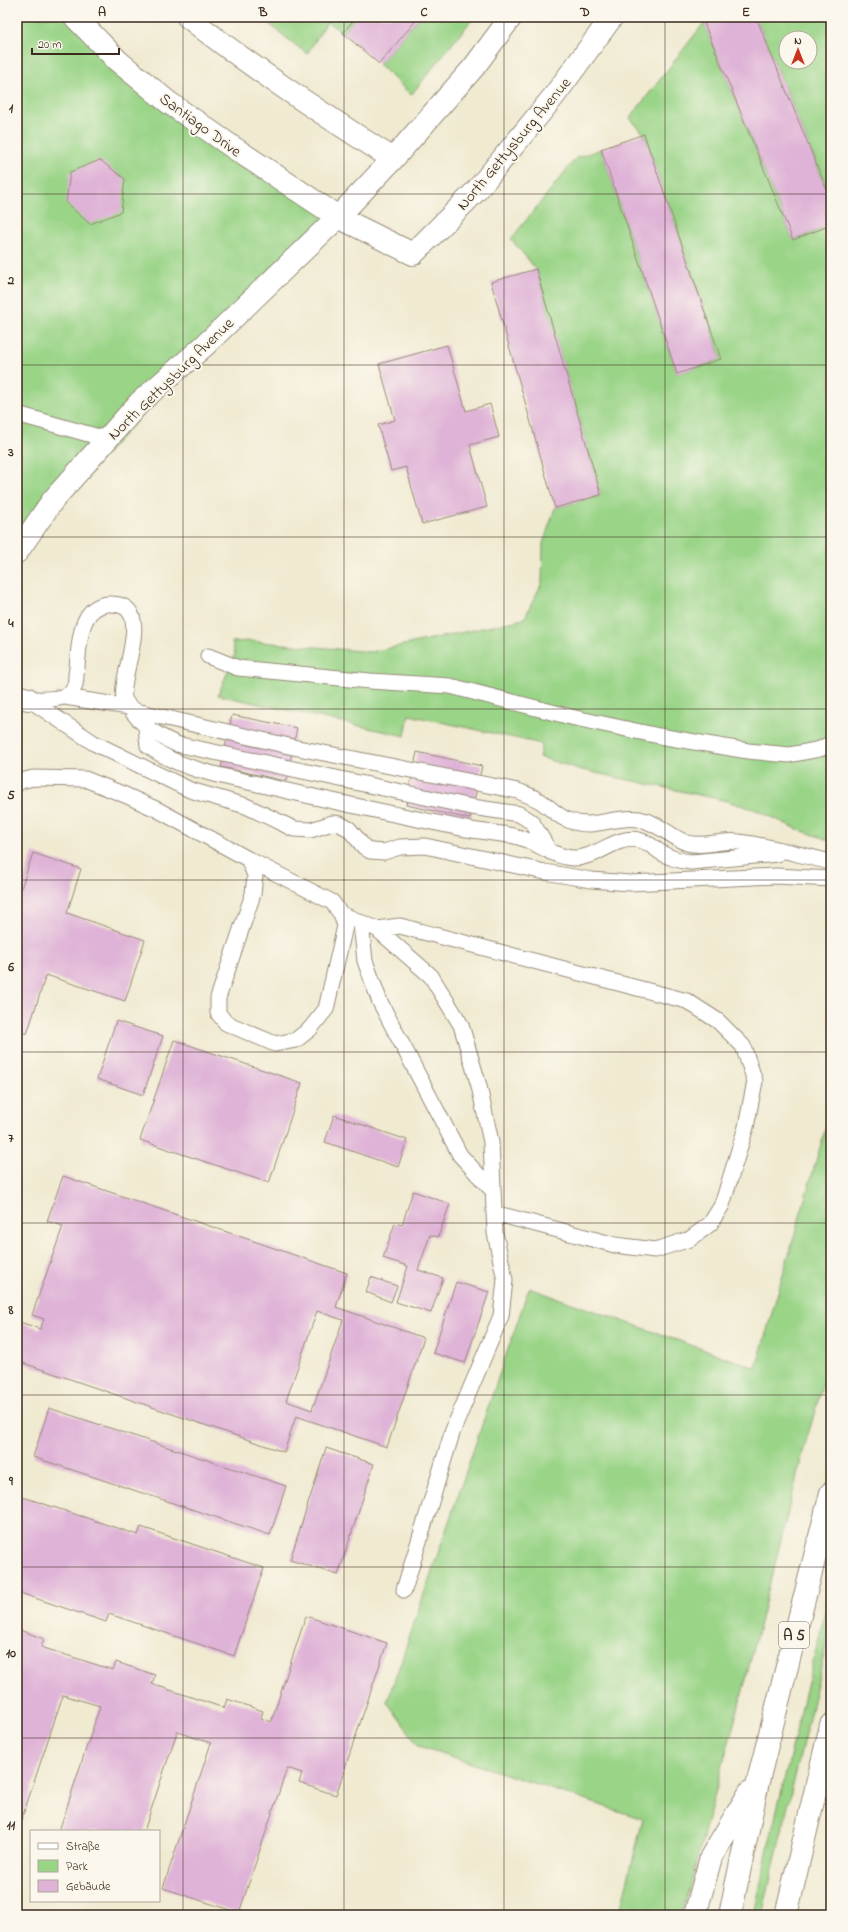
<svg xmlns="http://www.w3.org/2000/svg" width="848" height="1932" font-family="'Indie Flower',sans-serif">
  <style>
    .green { fill: #9ad487; stroke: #6a7f52; fill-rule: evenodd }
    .building { fill: #dfb2d7; fill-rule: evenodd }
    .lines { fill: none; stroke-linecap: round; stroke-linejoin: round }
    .service-casing { stroke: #968a78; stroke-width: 17 }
    .minor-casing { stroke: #968a78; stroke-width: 24 }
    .motorway-casing { stroke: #968a78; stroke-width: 24 }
    .service { stroke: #fff; stroke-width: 15 }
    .minor { stroke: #fff; stroke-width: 22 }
    .motorway { stroke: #fff; stroke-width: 22 }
    .grid { fill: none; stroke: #3b2a1e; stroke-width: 1; stroke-opacity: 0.55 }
    .labels { text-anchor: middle; stroke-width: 4; stroke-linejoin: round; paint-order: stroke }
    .shield { fill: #fbf7ec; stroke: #75685c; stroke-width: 1 }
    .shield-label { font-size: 15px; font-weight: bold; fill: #3b2a1e }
    .street-label { font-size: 16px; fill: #3b2a1e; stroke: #fbf7ec }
    .neatline { fill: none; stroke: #3b2a1e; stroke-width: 1.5 }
    .grid-label { font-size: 13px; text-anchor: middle; font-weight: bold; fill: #3b2a1e }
  </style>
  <rect width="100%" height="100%" fill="#fbf7ec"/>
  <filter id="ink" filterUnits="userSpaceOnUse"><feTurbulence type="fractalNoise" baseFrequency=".025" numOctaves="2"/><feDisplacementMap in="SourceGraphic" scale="8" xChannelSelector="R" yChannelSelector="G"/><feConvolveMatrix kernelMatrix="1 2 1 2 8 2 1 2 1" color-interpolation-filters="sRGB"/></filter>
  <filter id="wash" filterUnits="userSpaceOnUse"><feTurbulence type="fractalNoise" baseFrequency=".012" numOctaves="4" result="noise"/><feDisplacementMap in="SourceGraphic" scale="16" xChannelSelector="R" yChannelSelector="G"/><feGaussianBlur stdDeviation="0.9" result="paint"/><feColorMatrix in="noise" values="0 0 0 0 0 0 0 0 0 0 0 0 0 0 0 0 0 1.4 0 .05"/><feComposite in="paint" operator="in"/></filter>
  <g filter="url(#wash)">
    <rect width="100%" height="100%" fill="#f0ead1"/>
    <path class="green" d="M17 17H75L118 61 338 217 204 346 17 552Z
      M260 17H356L343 33 327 22 307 54Z
      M419 17H474L411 95 379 64Z
      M756 17H831V200ZM786 38H810V62H786Z
      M704 23 793 240 831 225V841L797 829 759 811 727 801 582 770 539 757 542 744 409 715 405 736 218 695 235 654 232 642 250 641 371 652 524 619 542 583 543 543 555 508 601 495 536 269 511 239 576 158 601 149 677 374 721 359 644 134 630 118Z
      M831 1109V1356L803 1452 741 1698 682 1915H619L643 1819 419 1746 387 1702 529 1288 756 1368Z
      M831 1588V1626L762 1915H754L769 1843Z"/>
    <g id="blocks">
      <path class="building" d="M356 17H419L379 64 343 33Z
        M719 17H756L831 200V225L793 240 704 23Z
        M644 134 721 359 677 374 601 149Z
        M100 160 125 179 121 212 90 224 66 203 70 172Z
        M536 269 601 495 555 508 491 282Z
        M447 345 466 411 490 404 499 437 470 445 487 507 422 524 406 467 391 471 378 425 395 420 379 364Z
        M232 715 297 728 286 781 221 767Z
        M417 752 482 766 470 819 406 805Z
        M33 853 81 869 67 913 145 940 125 1001 46 975 27 1034 17 1030V900Z
        M116 1021 163 1036 143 1095 97 1079Z
        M174 1040 302 1083 269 1183 140 1140Z
        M334 1115 407 1140 398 1167 325 1142Z
        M63 1176 347 1273 336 1307 424 1338 387 1447 296 1416 284 1452 17 1361V1321L40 1329 44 1319 32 1315 63 1226 47 1221ZM317 1311 343 1320 312 1410 286 1401Z
        M413 1191 450 1204 438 1237 430 1235 418 1270 443 1278 431 1313 396 1302 408 1266 383 1258 395 1223 402 1225Z
        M371 1277 397 1286 391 1302 366 1292Z
        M456 1282 489 1292 465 1363 433 1353Z
        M49 1408 286 1486 270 1535 33 1457Z
        M326 1448 374 1464 338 1575 290 1560Z
        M17 1495 138 1535 141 1527 264 1568 234 1656 109 1614 106 1622 17 1592Z
        M306 1616 387 1643 336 1795 299 1783 302 1773 287 1768 239 1913 163 1888 211 1743 177 1732 144 1831H59L100 1706 63 1695 17 1833V1629L44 1639 41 1647 113 1670 116 1662 155 1675 152 1684 224 1708 227 1699 263 1711 261 1718 271 1722Z"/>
    </g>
  </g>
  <g filter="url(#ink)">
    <use href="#blocks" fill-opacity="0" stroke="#968a78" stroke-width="1"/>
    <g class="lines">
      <defs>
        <path id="service" d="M17 414 106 439
          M208 656 238 668 370 681 450 686 575 718 659 736 748 751 789 755 820 749 831 743
          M65 697 129 707C142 726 155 734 176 744L472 807 519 814 532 822 550 852
          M28 699C40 699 59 701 69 694 75 690 76 681 76 675 80 651 76 607 108 604 158 601 119 673 124 698 126 705 131 708 136 711L293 747 518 791C525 794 534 797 540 801 550 807 557 816 568 820 595 831 613 815 639 819 658 822 670 837 687 843 705 848 722 839 739 842 770 846 800 855 831 862
          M28 699 94 743 190 790 246 806 294 829 311 830 332 823 340 824 349 829 364 847 370 851 384 852 400 847 425 846 545 872 591 880 630 883 776 876 831 879
          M146 727 148 746C181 770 223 776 262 785 329 801 398 815 466 829 482 832 498 833 514 836 535 840 552 857 573 858 597 859 615 835 639 840 648 842 653 847 660 852 669 858 681 861 691 862L777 854
          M17 784 21 781 33 778 85 779 125 795 158 810 248 859 255 875 253 894 218 998V1013L226 1023 275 1044 296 1040 310 1029 326 1009 345 926 341 914 332 902 248 859
          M341 914 377 929 431 976 461 1025 479 1086 491 1142 495 1233 505 1280 501 1316 453 1430 404 1590
          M361 923 365 961 380 1002 460 1155 493 1191
          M377 929 400 926 687 1001 718 1021 743 1046 755 1081 746 1127 722 1205 710 1224 690 1239 655 1250 615 1245 494 1213"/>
        <path id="minor" d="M75 17 118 61 168 102 234 148 338 217 413 254 477 190 554 96 612 17
          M188 17C253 69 323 114 393 159
          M17 552 53 500 140 402 204 346 338 217 393 159 474 67 511 17
          M17 696 28 699"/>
        <path id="motorway" d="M695 1915 711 1857 750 1792
          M730 1915 759 1777 831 1493
          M786 1915 831 1725"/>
      </defs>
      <use href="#service" class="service-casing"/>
      <use href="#minor" class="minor-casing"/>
      <use href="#motorway" class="motorway-casing"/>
      <use href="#service" class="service"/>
      <use href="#minor" class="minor"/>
      <use href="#motorway" class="motorway"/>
    </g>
  </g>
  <path class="grid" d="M183 17V1915M344 17V1915M504 17V1915M665 17V1915M17 194H831M17 365H831M17 537H831M17 709H831M17 880H831M17 1052H831M17 1223H831M17 1395H831M17 1567H831M17 1738H831"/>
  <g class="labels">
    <rect class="shield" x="779" y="1622" width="30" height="26" rx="3"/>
    <g class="shield-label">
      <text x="794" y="1640">A 5</text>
    </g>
    <g class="street-label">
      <text transform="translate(201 124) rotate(36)" y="6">Santiago Drive</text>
      <text transform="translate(513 143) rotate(-50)" y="6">North Gettysburg Avenue</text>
      <text transform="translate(170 378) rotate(-44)" y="6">North Gettysburg Avenue</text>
    </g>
  </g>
  <rect width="848" height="1932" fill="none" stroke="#fbf7ec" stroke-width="44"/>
  <rect x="30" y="1830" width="130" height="72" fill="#fbf7ec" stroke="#aea59a"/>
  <rect x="38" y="1843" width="20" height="6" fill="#ffffff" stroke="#aea59a"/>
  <text x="66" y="1850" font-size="12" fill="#3b2a1e">Straße</text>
  <rect x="38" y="1860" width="20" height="12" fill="#9ad487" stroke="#aea59a"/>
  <text x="66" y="1870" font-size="12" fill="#3b2a1e">Park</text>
  <rect x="38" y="1880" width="20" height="12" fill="#dfb2d7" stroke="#aea59a"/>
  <text x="66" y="1890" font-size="12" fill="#3b2a1e">Gebäude</text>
  <g transform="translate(798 50)"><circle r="19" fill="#fbf7ec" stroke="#aea59a"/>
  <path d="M0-3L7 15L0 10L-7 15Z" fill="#c8321e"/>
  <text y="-6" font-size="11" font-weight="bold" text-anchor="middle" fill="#3b2a1e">N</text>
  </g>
  <path d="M32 48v6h87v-6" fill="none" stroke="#3b2a1e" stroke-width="2"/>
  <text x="38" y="48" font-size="12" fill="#3b2a1e" stroke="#fbf7ec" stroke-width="3" paint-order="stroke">20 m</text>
  <rect x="22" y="22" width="804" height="1888" class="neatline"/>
  <g class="grid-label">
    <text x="102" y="16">A</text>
    <text x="263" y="16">B</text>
    <text x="424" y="16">C</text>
    <text x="585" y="16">D</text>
    <text x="746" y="16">E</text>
    <text x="11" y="112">1</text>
    <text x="11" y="284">2</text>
    <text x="11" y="456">3</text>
    <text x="11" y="627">4</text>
    <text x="11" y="799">5</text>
    <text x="11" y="971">6</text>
    <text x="11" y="1142">7</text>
    <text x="11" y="1314">8</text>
    <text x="11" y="1485">9</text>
    <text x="11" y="1657">10</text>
    <text x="11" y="1829">11</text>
  </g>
</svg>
